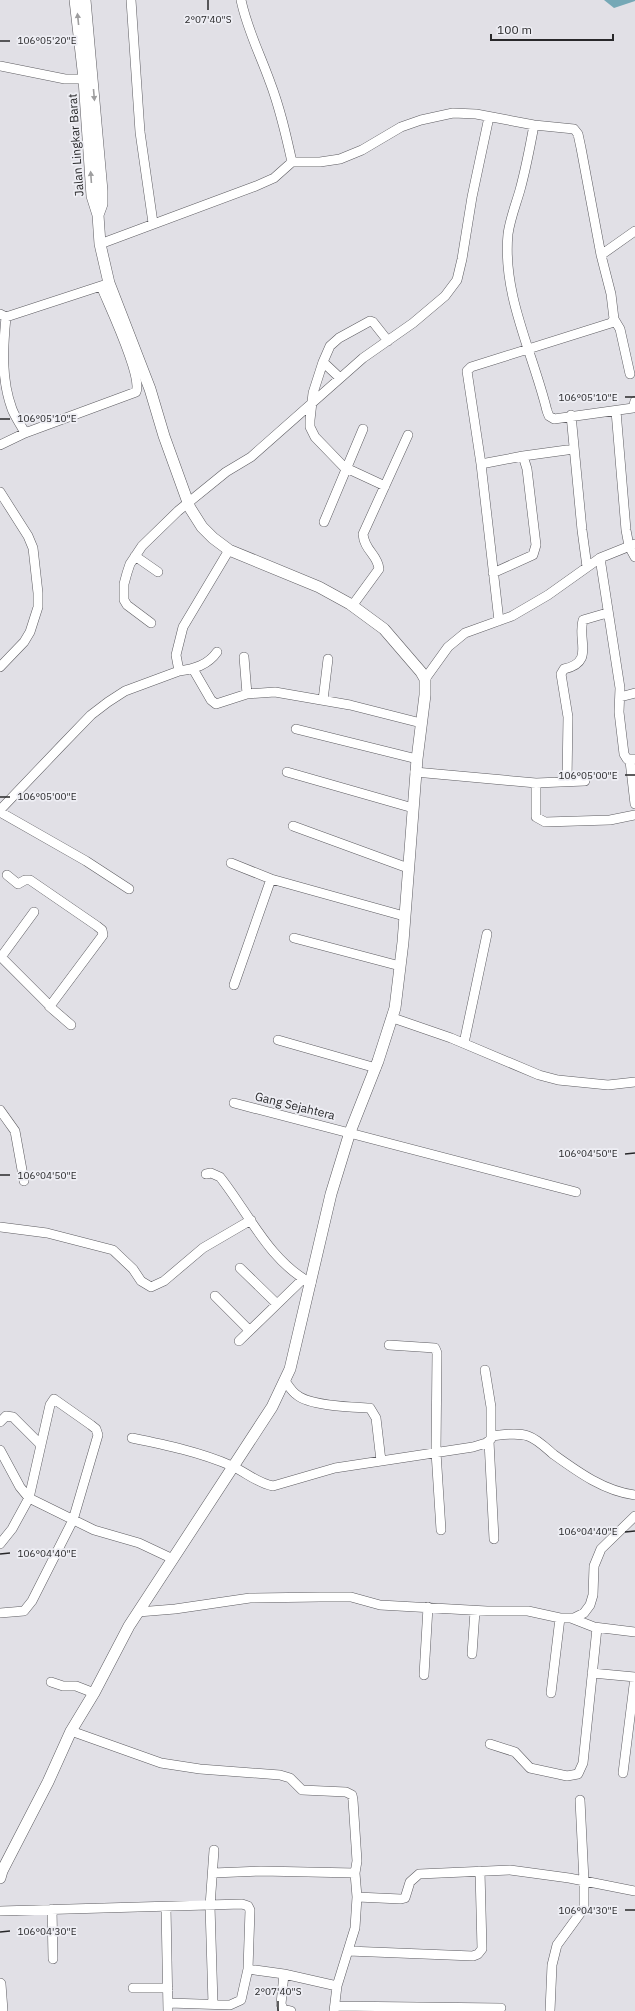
<svg xmlns="http://www.w3.org/2000/svg" width="635" height="2011" font-family="'IBM Plex Sans',sans-serif">
  <style>
    .water { fill: #75a8b6 }
    .lines { fill: none; stroke-linecap: round; stroke-linejoin: round }
    .minor-casing { stroke: #5d5c61; stroke-width: 10 }
    .tertiary-casing { stroke: #5d5c61; stroke-width: 12 }
    .minor { stroke: #fff; stroke-width: 9 }
    .tertiary { stroke: #fff; stroke-width: 11 }
    .oneway { fill: #9e9e9f }
    .ticks { fill: none; stroke: #28282a; stroke-width: 1.5 }
    .labels { text-anchor: middle; stroke-width: 3.5; stroke-linejoin: round; paint-order: stroke }
    .street-label { font-size: 12px; fill: #28282a; stroke: #eeeef4 }
    .ticks-label { font-size: 10px; text-anchor: middle; fill: #28282a; stroke: #eeeef4; stroke-width: 3.5; stroke-linejoin: round; paint-order: stroke }
  </style>
  <rect width="100%" height="100%" fill="#e1e0e6"/>
  <path class="water" d="M604 0H635V1L614 8Z"/>
  <g class="lines">
    <defs>
      <path id="minor" d="M131 0 140 132 153 223
        M241 0C247 29 260 54 270 82 280 108 286 135 292 162
        M0 66 65 79H89
        M534 125C530 147 526 168 520 190 516 204 510 219 508 234 502 295 533 353 547 411L549 416 554 419 633 408 635 401
        M100 244 256 186 274 178 292 162H320L340 159 362 150 401 127 421 120 453 113 476 114 534 125 574 129 578 134 581 148 601 255 611 294 614 319 620 329 630 374
        M601 255 635 231
        M0 314 6 317 107 284
        M6 317C3 348 1 379 12 409 15 417 21 425 25 433
        M323 362 340 378
        M616 411 626 530 629 546 635 557
        M571 415 582 530 587 567
        M0 445 25 433 136 392C143 376 109 306 101 286
        M523 456 574 449
        M481 464 523 456 527 469 536 545 533 555 493 573
        M385 486 344 467 315 437 310 427V420L313 393 323 362 330 346 339 338 370 321 373 322 388 341
        M0 492 28 536 33 548 38 593V607L30 632 24 642 0 667
        M324 522 363 429
        M135 556 158 572
        M600 558 620 688 619 712 624 754 627 759H635
        M352 606 379 569C378 555 364 550 363 534L408 435
        M499 621 481 464 467 371 471 367 611 323 614 319
        M151 623 127 605 124 600V584L127 573 130 564 142 546 178 511 226 472 251 457 363 358 413 323 445 296 457 280 462 259 472 197 489 117
        M244 657 247 694
        M193 669 211 700 216 704 247 694 275 692 350 705 421 723
        M179 671C194 669 208 665 217 652
        M425 679 448 647 465 633 512 616 548 595 600 558 635 544
        M620 697 635 693
        M323 700 328 659
        M296 729 417 759
        M630 761 635 804
        M287 772 413 808
        M415 772 536 783 585 781
        M567 781 568 717 561 674 564 669C595 662 577 641 583 620L607 613
        M536 783V817L545 822 610 820 635 815
        M0 810 62 745 91 715 108 702 125 691 179 671 176 655 183 627 229 550
        M0 812 86 861 129 889
        M293 826 408 868
        M231 863 271 879 404 916
        M294 938 400 966
        M0 956 50 1006 103 935 102 930 97 926 30 880H25L18 884 7 875
        M1 957 34 912
        M234 985 271 879
        M49 1006 71 1025
        M393 1018 451 1038 539 1075 558 1080 608 1085 635 1082
        M278 1040 376 1068
        M464 1043 487 934
        M234 1103 576 1192
        M0 1110 15 1131 24 1181
        M206 1174 211 1173 220 1177C248 1212 269 1261 311 1283
        M0 1227 47 1233 113 1250 133 1269 141 1281 151 1287 164 1281 203 1248 251 1220
        M240 1268 277 1304
        M215 1296 249 1330
        M239 1341 303 1279
        M389 1345 435 1348 437 1353 436 1452 441 1530
        M485 1370 491 1407V1436
        M285 1381C288 1385 292 1392 297 1395 310 1406 352 1407 370 1408L376 1418 381 1461
        M0 1422 6 1416 13 1417 41 1445
        M132 1438C166 1445 200 1452 232 1466 247 1473 257 1483 273 1486L335 1468 473 1447 486 1443 491 1439V1436C502 1435 517 1432 528 1436 537 1439 546 1448 553 1454 578 1472 604 1491 635 1495
        M489 1441 494 1539
        M0 1450 20 1487 29 1498 94 1530 139 1543 173 1559
        M0 1544 12 1529 29 1498 50 1405 54 1399 91 1425 96 1429 98 1435 73 1520 32 1601 24 1611 0 1613
        M138 1612 175 1609 250 1598 320 1597H351L380 1605 487 1611H528L560 1618H574L584 1613 590 1605 593 1595 594 1566 601 1549 635 1516
        M571 1618 594 1627 635 1632
        M472 1654 475 1611
        M592 1673 635 1677
        M424 1675 428 1607
        M51 1682 63 1686H76L94 1693
        M551 1693 560 1618
        M71 1731 161 1763 200 1769 280 1775 290 1778 302 1790 346 1792 352 1795 353 1800 357 1861 355 1873 357 1897 355 1928 337 1986 334 2011
        M490 1744 515 1752 530 1768 567 1776 578 1774 583 1763 597 1628
        M623 1773 635 1677
        M213 1873 261 1871 355 1873
        M357 1897 401 1899 405 1898 410 1882 419 1874 510 1870 569 1878 635 1891
        M166 1907 168 2011
        M52 1909 53 1959
        M0 1911 242 1904 248 1906 250 1910 248 1969 241 2000 230 2005 169 2003
        M348 1951 473 1956 478 1954 482 1949 480 1871
        M248 1969 284 1974
        M133 1988H168
        M213 2004 210 1906 214 1850
        M335 2006 501 2008
        M291 2011 283 2009 281 2004 284 1974 337 1986
        M550 2011 552 1965 557 1945 584 1908V1881L580 1800"/>
      <path id="tertiary" d="M85 0 102 191V204L98 215
        M0 1878 2 1871 48 1782 71 1731 94 1693 129 1626 272 1407 290 1369 331 1194 350 1132 378 1061 395 1008 403 942 417 759 425 695V679L421 672 384 629 350 604 319 587 229 550 213 538 202 527 190 508 164 436 150 389 109 283 100 244 98 215 92 196 84 79 75 0
        M0 1984 2 2011"/>
    </defs>
    <use href="#minor" class="minor-casing"/>
    <use href="#tertiary" class="tertiary-casing"/>
    <use href="#minor" class="minor"/>
    <use href="#tertiary" class="tertiary"/>
  </g>
  <defs><path id="oneway-solid" d="M-6-.8H1V-3.2L6.5 0L1 3.2V.8H-6Z"/></defs>
  <g class="oneway">
    <use href="#oneway-solid" transform="translate(78 19) rotate(-96)"/>
    <use href="#oneway-solid" transform="translate(94 95) rotate(85)"/>
    <use href="#oneway-solid" transform="translate(91 177) rotate(-94)"/>
  </g>
  <path class="ticks" d="M208 0V10M0 41H10M625 397H635M0 419H10M625 775H635M0 797H10M625 1154 635 1153M0 1175H10M625 1532 635 1531M0 1554 10 1553M625 1910H635M0 1932 10 1931M278 2001V2011"/>
  <g class="labels">
    <g class="street-label">
      <text transform="translate(76 145) rotate(-94)" y="4">Jalan Lingkar Barat</text>
      <text transform="translate(295 1106) rotate(14)" y="4">Gang Sejahtera</text>
    </g>
  </g>
  <g class="ticks-label">
    <text x="208" y="23">2°07'40"S</text>
    <text x="47" y="44">106°05'20"E</text>
    <text x="588" y="401">106°05'10"E</text>
    <text x="47" y="422">106°05'10"E</text>
    <text x="588" y="779">106°05'00"E</text>
    <text x="47" y="800">106°05'00"E</text>
    <text x="588" y="1157">106°04'50"E</text>
    <text x="47" y="1179">106°04'50"E</text>
    <text x="588" y="1535">106°04'40"E</text>
    <text x="47" y="1557">106°04'40"E</text>
    <text x="588" y="1914">106°04'30"E</text>
    <text x="47" y="1935">106°04'30"E</text>
    <text x="278" y="1995">2°07'40"S</text>
  </g>
  <path d="M491 34v6h122v-6" fill="none" stroke="#28282a" stroke-width="2"/>
  <text x="497" y="34" font-size="12" fill="#28282a" stroke="#eeeef4" stroke-width="3" paint-order="stroke">100 m</text>
</svg>
